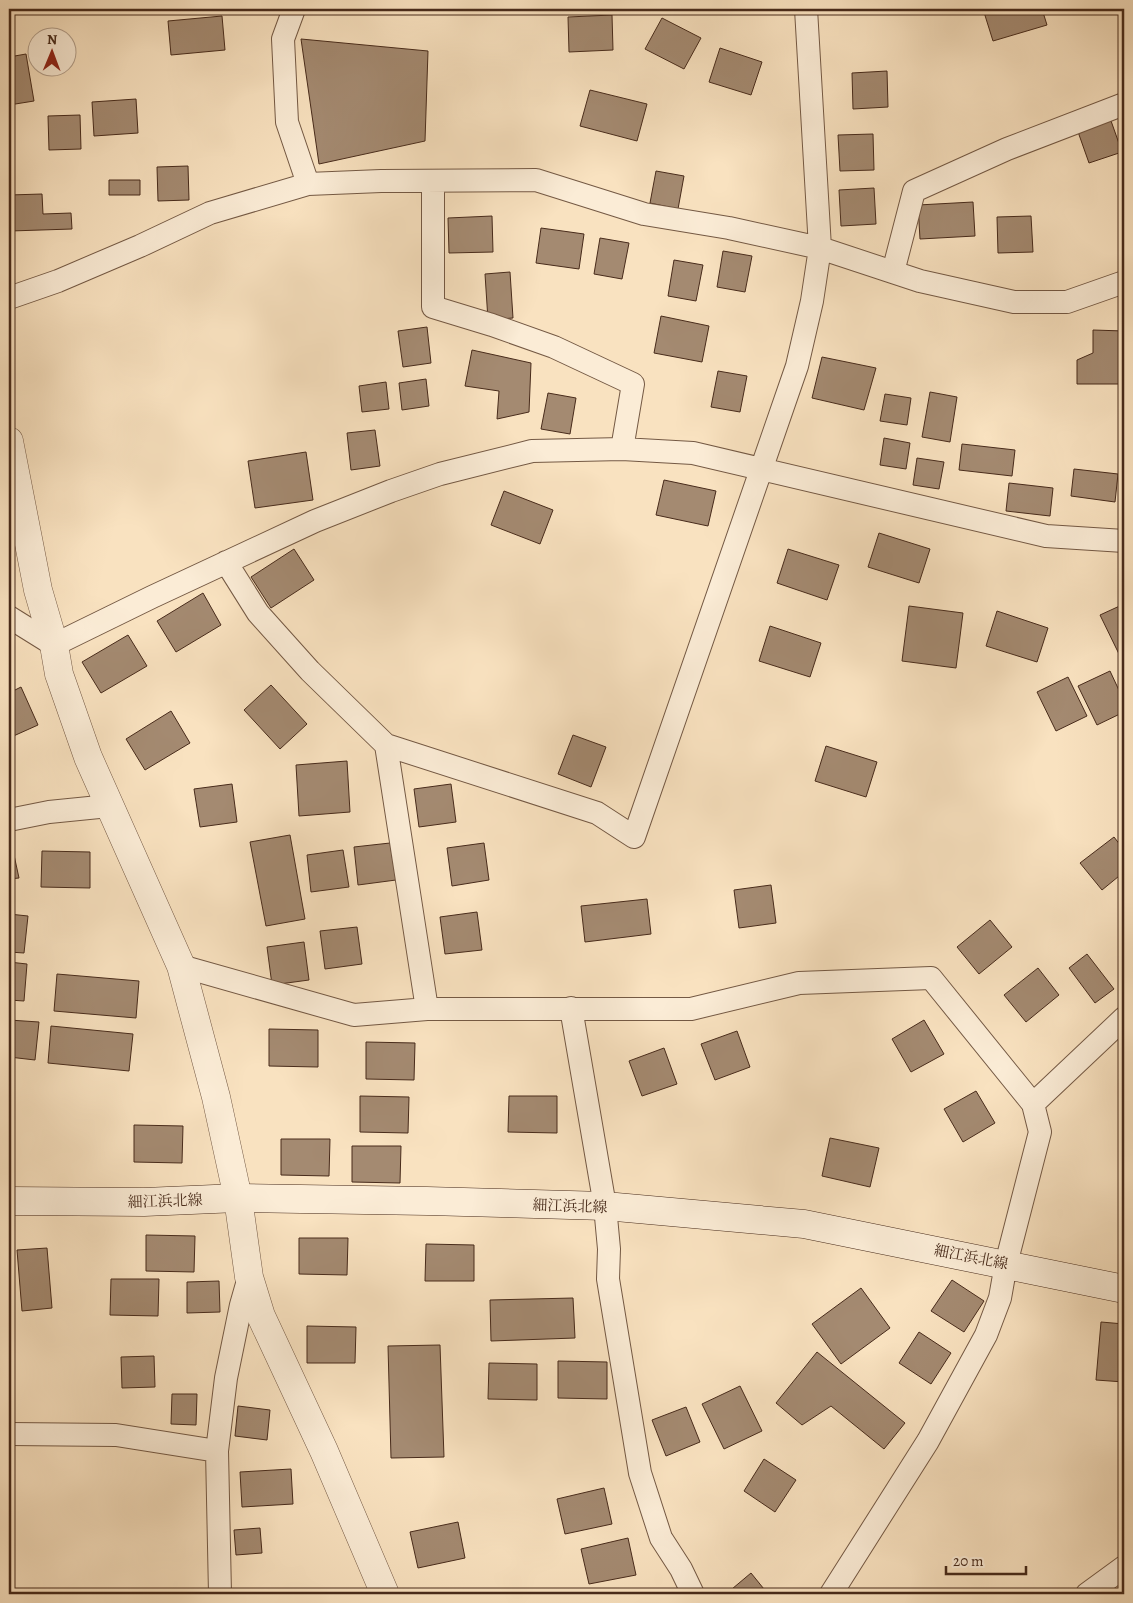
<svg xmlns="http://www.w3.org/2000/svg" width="1133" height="1603" font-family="Alegreya,'Noto Serif JP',serif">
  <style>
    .building { fill: #a48a71; stroke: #482b1b }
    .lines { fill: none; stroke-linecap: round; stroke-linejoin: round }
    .minor-casing { stroke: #745944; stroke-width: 24 }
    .tertiary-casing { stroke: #745944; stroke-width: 29 }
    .secondary-casing { stroke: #482b1b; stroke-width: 29 }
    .minor { stroke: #fbecd6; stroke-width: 22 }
    .tertiary { stroke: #fbecd6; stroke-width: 28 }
    .secondary { stroke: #fbecd6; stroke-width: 28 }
    .labels { text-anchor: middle; stroke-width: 5; stroke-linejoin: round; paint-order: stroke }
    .street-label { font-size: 15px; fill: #482b1b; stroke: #fbecd6 }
  </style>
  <rect width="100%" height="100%" fill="#f9e2c0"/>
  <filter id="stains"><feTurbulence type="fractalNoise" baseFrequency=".004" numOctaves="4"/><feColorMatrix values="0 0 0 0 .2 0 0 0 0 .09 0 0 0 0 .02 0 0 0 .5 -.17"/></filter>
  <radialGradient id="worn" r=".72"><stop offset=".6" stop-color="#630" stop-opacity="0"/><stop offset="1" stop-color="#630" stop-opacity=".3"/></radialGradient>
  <path class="building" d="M983 9H1042L1047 25 993 41Z
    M612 15 613 50 569 52 568 17Z
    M222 16 225 50 171 55 168 21Z
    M662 18 701 38 684 69 645 49Z
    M301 39 428 51 425 141 319 164Z
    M720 48 762 62 751 95 709 82Z
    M26 54 34 101 9 105V57Z
    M887 71 888 107 853 109 852 73Z
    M590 90 647 104 637 141 580 126Z
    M136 99 138 133 94 136 92 102Z
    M80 115 81 149 49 150 48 116Z
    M1110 118 1122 152 1089 163 1077 129Z
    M873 134 874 170 840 171 838 135Z
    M188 166 189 200 158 201 157 167Z
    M656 171 684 176 678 209 650 203Z
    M109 180H140V195H109Z
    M874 188 876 224 841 226 839 190Z
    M42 194 43 214 71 213 72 229 10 231 9 195Z
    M973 202 975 236 920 239 918 205Z
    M492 216 493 252 449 253 448 218Z
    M1031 216 1033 252 998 253 997 217Z
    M541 228 584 234 579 269 536 263Z
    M600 238 629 243 622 279 594 274Z
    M723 251 752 256 745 292 717 287Z
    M674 260 703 265 696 301 668 296Z
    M510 272 513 318 488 320 485 274Z
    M661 316 709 326 702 362 654 353Z
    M427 327 431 363 403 367 398 331Z
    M1093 330 1124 331V384H1077V360L1093 353Z
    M472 350 531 363 529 412 497 419 499 391 465 386Z
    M822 357 876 368 864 410 812 398Z
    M718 371 747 376 740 412 711 407Z
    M426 379 429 406 402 410 399 383Z
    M386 382 389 409 362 412 359 386Z
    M930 392 957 397 950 442 922 437Z
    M548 393 576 398 570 434 541 429Z
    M885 394 911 398 907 425 880 421Z
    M375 430 380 466 351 470 347 433Z
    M884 438 910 443 906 469 880 465Z
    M962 444 1015 450 1012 476 959 470Z
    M306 452 313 500 255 508 248 461Z
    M917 458 944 462 939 489 913 485Z
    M1074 469 1118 474 1115 502 1071 496Z
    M664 480 716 491 708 526 656 515Z
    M1009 483 1053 488 1050 516 1006 511Z
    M504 491 553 510 540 544 491 525Z
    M879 533 930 549 919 583 868 567Z
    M294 549 314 580 271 608 251 577Z
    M788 549 839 565 827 600 777 583Z
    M203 593 221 625 176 652 157 621Z
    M1124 604V651L1119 654 1100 615Z
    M909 606 963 613 956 668 902 661Z
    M997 611 1048 628 1037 662 986 646Z
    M770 626 821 643 810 677 759 661Z
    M128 635 147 666 101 693 82 662Z
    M1110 671 1124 701V712L1097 725 1078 686Z
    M1068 677 1087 716 1056 731 1037 692Z
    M271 685 307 724 280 749 244 710Z
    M21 687 38 725 9 738V693Z
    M171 711 190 743 145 770 126 739Z
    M573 735 606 747 591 787 558 774Z
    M826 746 877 762 866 797 815 781Z
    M347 761 350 812 299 816 296 765Z
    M232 784 237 822 200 827 194 789Z
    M451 784 456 822 419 827 414 789Z
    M290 835 305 919 266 926 250 842Z
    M1114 837 1124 850V872L1102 890 1080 863Z
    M390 843 396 880 358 885 354 847Z
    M484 843 489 880 452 886 447 848Z
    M343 850 349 887 311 892 307 855Z
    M42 851 90 852V888L41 887Z
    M14 855 19 878 9 879V856Z
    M771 885 776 923 739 928 734 890Z
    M647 899 651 934 585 942 581 906Z
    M477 912 482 950 445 954 440 917Z
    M9 914 28 916 24 953 9 952Z
    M990 920 1012 947 979 974 957 947Z
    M357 927 362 964 325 969 320 931Z
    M304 942 309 980 272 985 267 947Z
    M1087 954 1114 989 1095 1003 1069 968Z
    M9 962 27 964 24 1001 9 1000Z
    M1038 968 1059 995 1026 1022 1004 995Z
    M57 974 139 981 136 1018 54 1011Z
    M9 1020 39 1022 35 1060 9 1057Z
    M924 1020 944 1054 911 1072 892 1039Z
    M51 1026 133 1034 129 1071 48 1063Z
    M269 1029 318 1030V1067L269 1066Z
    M737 1031 750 1067 715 1080 701 1044Z
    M366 1042 415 1043 414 1080 366 1079Z
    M664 1048 677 1084 642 1096 629 1061Z
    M976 1091 995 1123 963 1142 944 1109Z
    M360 1096 409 1097 408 1133 360 1132Z
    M509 1096H557V1133L508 1132Z
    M134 1125 183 1126 182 1163 134 1162Z
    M830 1138 879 1148 870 1187 822 1176Z
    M281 1139H330L329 1176 281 1175Z
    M352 1146H401L400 1183 352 1182Z
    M146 1235 195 1236 194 1272 146 1271Z
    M299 1238H348L347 1275 299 1274Z
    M426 1244 474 1245V1281H425Z
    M47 1248 52 1308 22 1311 17 1250Z
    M111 1279H159L158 1316 110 1315Z
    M952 1280 984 1301 964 1332 931 1311Z
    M219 1281 220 1312 187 1313V1282Z
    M861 1288 890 1328 841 1364 812 1324Z
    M573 1298 575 1338 491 1341 490 1300Z
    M1101 1322 1124 1324V1382L1096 1380Z
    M307 1326 356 1327 355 1363H307Z
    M919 1332 951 1353 931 1384 899 1363Z
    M440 1345 444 1457 391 1458 388 1346Z
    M817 1352 905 1423 884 1449 831 1406 802 1425 776 1403Z
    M154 1356 155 1387 122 1388 121 1357Z
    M558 1361 607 1362V1399L558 1398Z
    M489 1363 537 1364V1400L488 1399Z
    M740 1386 762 1431 724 1449 702 1404Z
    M172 1394H197L196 1425 171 1424Z
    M238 1406 270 1410 267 1440 235 1436Z
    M686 1407 700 1442 666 1456 652 1420Z
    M764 1459 796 1480 775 1512 744 1491Z
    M291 1469 293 1504 242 1507 240 1472Z
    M604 1488 612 1524 565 1534 557 1499Z
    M458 1522 465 1558 418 1568 410 1532Z
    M260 1528 262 1553 236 1555 234 1530Z
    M628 1538 636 1575 589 1584 581 1549Z
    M751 1573 768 1594H726Z"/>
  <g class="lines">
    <defs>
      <path id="minor" d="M294 9 283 39 287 122 308 184
        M433 182V307L492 325 554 347 633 384 622 449
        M893 272 914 191 1007 149 1124 104
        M9 298 58 281 140 246 210 213 308 184 381 181 536 180 644 214 729 228 820 248 920 281 1014 302H1067L1124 282
        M226 562 258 613 310 671 386 745 597 813 634 837 797 366 812 301 820 248 806 9
        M9 617 54 645 152 597 315 521 391 491 440 474 532 451 622 449 693 453 1046 536 1124 541
        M386 745 427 1009
        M9 820 49 812 109 806
        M181 966 354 1015 427 1009H691L799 983 931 978 1033 1104 1040 1132 1006 1264 1000 1298 986 1335 928 1441 831 1594
        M571 1008 605 1206 609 1249 608 1279 640 1473 661 1538 681 1569 693 1594
        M1033 1104 1124 1018
        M9 1434 116 1435 217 1451
        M220 1594 217 1451 226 1378 241 1305 249 1277
        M1087 1594 1124 1567"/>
      <path id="tertiary" d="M9 441 38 590 54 645 59 674 88 757 181 966 216 1097 238 1198 249 1277 261 1316 324 1451 385 1594"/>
      <path id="secondary" d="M9 1201 144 1202 238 1198 427 1201 605 1206 804 1224 1124 1289"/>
    </defs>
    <use href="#minor" class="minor-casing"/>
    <use href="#tertiary" class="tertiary-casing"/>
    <use href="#secondary" class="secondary-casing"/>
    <use href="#minor" class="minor"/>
    <use href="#tertiary" class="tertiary"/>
    <use href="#secondary" class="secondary"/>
  </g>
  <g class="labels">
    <g class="street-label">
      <text transform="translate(165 1201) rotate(-2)" y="5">細江浜北線</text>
      <text transform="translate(570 1206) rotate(2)" y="5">細江浜北線</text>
      <text transform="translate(971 1257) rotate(11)" y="5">細江浜北線</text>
    </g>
  </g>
  <rect width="1133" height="1603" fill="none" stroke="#f9e2c0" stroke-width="30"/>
  <rect x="10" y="10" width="1113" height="1583" fill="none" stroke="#482b1b" stroke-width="2.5"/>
  <rect x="15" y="15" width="1103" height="1573" fill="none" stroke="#482b1b"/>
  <g transform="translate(52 52) rotate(1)"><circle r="24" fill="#fbecd6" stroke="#b39f8b"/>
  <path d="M0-4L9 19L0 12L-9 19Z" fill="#8f2418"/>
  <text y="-8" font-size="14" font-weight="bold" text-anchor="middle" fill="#482b1b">N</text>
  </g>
  <path d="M946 1566v8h80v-8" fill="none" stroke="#482b1b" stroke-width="2.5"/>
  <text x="953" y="1566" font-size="15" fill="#482b1b" stroke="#fbecd6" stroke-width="4" paint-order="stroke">20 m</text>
  <rect width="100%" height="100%" filter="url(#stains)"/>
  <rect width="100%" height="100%" fill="url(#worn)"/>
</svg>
